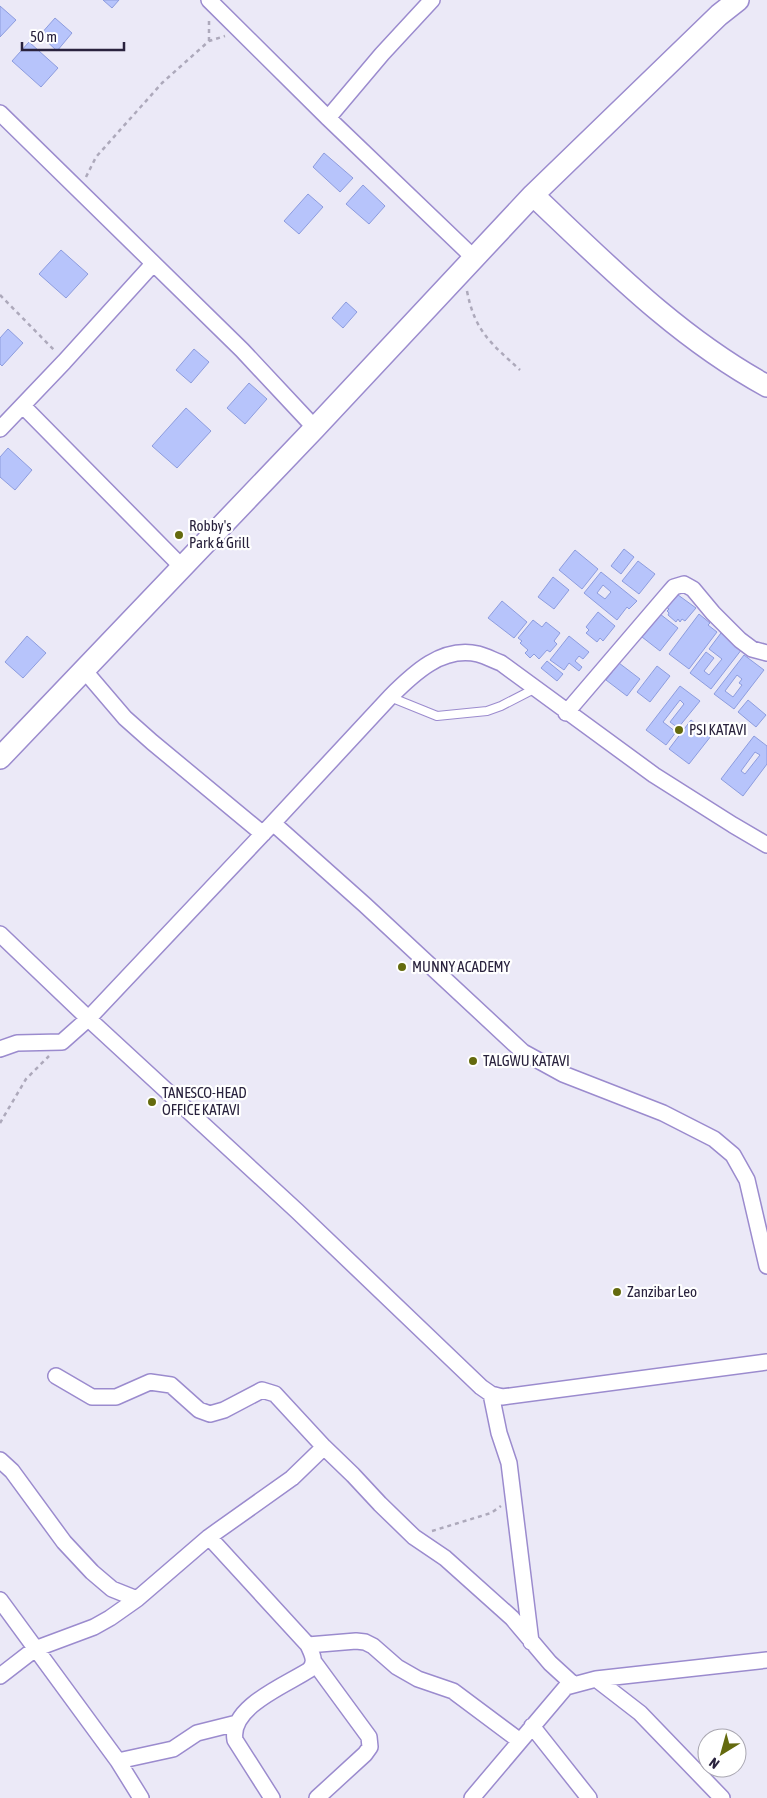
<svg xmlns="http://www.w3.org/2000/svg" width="767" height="1798" font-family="'Asap Condensed',sans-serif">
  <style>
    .building { fill: #b7c4fb; stroke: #8d9cde; fill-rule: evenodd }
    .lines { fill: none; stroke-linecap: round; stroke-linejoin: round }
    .lane-casing { stroke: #9b8bce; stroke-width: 10 }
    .street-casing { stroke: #9b8bce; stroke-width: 18 }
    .secondary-casing { stroke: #9b8bce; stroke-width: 24 }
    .path { stroke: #ada9bb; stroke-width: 2.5; stroke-dasharray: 4 4; stroke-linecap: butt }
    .lane { stroke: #fff; stroke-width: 8 }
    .street { stroke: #fff; stroke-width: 15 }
    .secondary { stroke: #fff; stroke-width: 21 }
    .poi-dot { fill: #646a0e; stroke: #fff; stroke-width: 2 }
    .labels { text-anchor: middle; stroke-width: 4.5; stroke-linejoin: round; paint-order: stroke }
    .poi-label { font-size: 15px; fill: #29223d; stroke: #fff; text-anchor: start }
  </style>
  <rect width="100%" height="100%" fill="#ebe9f7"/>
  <path class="building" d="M103 0H119L112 8Z
    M0 6 16 20 0 37Z
    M55 18 72 33 57 51 40 35Z
    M29 42 58 68 41 87 12 61Z
    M324 153 353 178 340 192 313 167Z
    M363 185 385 206 369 224 346 204Z
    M308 194 323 207 299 234 284 221Z
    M61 250 88 274 66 298 39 274Z
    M346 302 357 312 343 328 332 318Z
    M8 329 23 343 2 366 0 364V338Z
    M194 349 209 362 191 383 176 370Z
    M249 383 267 399 245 424 227 408Z
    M186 408 211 431 177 468 152 446Z
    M8 448 32 470 15 490 0 477V457Z
    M624 549 634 557 621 574 611 566Z
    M575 550 598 569 582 589 559 570Z
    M638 561 655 574 639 594 622 581Z
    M601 572 637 601 629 609 627 607 617 620 584 593ZM603 585 611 592 605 599 597 593Z
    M553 577 569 590 554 609 538 597Z
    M674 592 696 608 685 621 682 619 680 622 678 619 676 622 668 615 669 613 667 611 669 609 666 607Z
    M502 601 527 622 514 638 488 618Z
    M598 612 615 626 603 641 600 638 597 642 586 633 589 630 586 627Z
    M660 614 678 628 660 651 642 637Z
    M699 614 710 623 708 625 717 632 689 669 669 654Z
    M533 620 542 627 546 622 560 633 554 641 557 644 550 652 547 650 539 659 534 654 530 658 525 653 528 650 520 643 522 641 518 638Z
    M721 633 742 649 711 689 690 673 706 652 714 658 704 671 709 675 722 659 709 649Z
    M27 636 46 653 23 678 5 662Z
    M569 636 589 652 583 659 579 656 575 661 582 667 579 671 569 663 564 670 550 660Z
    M744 655 764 670 734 709 714 694ZM737 675 742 679 739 683 742 685 733 697 725 691Z
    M547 661 563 674 557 681 541 668Z
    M619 663 640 679 627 696 606 680Z
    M657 666 670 676 650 702 637 692Z
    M680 686 700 701 678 728 670 722 684 704 680 700 663 722 676 732 666 745 646 730Z
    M748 700 766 715 756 727 738 712Z
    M691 720 711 736 689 764 669 749Z
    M754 736 767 746V764L743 796 721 779ZM755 752 760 755 745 774 741 771Z"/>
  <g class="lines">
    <defs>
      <path id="lane" d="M390 697 437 716 487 711 501 706 536 688"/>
      <path id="street" d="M209 0 328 118 473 257
        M0 113 242 350 315 428
        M328 118 382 54 432 0
        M23 406 182 567
        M0 429 64 362 153 264
        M84 670 125 718 152 742 263 834
        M566 713 667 595 674 587 684 584 693 589 713 613 740 640 752 649 767 653
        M273 823 365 905 523 1052 563 1074 663 1113 714 1139 733 1155 747 1180 767 1266
        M0 934 93 1023 297 1211 481 1387 491 1394 502 1397 767 1362
        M0 1049 17 1043 62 1042 89 1018 273 823 390 697C414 673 442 646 478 654 486 656 493 660 501 663L654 775 733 825 767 845
        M56 1376 92 1397H116L150 1382 171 1385 199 1410 210 1414 224 1410 262 1390 275 1394 324 1447 353 1475 380 1504 414 1537 445 1558 512 1618 550 1663 573 1684
        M491 1394 499 1433 509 1463 531 1642
        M0 1460 12 1471 64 1542 92 1572 112 1589 137 1599
        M209 1537 308 1645C312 1654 317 1662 309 1670 286 1685 229 1707 235 1740L272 1798
        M0 1600 118 1761 141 1798
        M308 1645 356 1641 365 1642 373 1646 397 1667 418 1679 453 1691 520 1741
        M314 1662 369 1737 370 1747 365 1754 317 1798
        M0 1676 35 1649 94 1627 110 1618 137 1599 209 1537 292 1478 324 1447
        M596 1679 640 1713 722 1798
        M532 1726 589 1798
        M118 1761 173 1749 197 1733 237 1723
        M472 1798 566 1687 596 1679 767 1660"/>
      <path id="secondary" d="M533 195C606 264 677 337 767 386
        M0 758 315 428 533 195 719 15 738 0"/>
    </defs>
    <use href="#lane" class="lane-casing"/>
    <use href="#street" class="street-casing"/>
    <use href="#secondary" class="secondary-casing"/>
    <path class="path" d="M209 41V20
      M86 177 96 157 162 83 209 41 225 36
      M467 291C475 332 491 343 520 370
      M0 295 55 351
      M0 1123 26 1079 49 1056
      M432 1531 491 1513 501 1506"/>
    <use href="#lane" class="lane"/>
    <use href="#street" class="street"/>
    <use href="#secondary" class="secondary"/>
  </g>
  <g class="poi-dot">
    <circle cx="179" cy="535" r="5"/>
    <circle cx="679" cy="730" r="5"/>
    <circle cx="402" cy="967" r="5"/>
    <circle cx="473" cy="1061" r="5"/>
    <circle cx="152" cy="1102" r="5"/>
    <circle cx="617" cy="1292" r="5"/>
  </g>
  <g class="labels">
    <g class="poi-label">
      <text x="189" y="531">Robby's<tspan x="189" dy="17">Park &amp; Grill</tspan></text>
      <text x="689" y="735">PSI KATAVI</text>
      <text x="412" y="972">MUNNY ACADEMY</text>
      <text x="483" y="1066">TALGWU KATAVI</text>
      <text x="162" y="1098">TANESCO-HEAD<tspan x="162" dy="17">OFFICE KATAVI</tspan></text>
      <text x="627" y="1297">Zanzibar Leo</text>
    </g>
  </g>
  <g transform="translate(722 1753) rotate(217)"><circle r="24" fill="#ffffff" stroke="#a9a7b1"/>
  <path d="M0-4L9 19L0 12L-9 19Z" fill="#646a0e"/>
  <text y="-8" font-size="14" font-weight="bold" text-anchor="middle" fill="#29223d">N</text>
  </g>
  <path d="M22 42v8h102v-8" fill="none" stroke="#29223d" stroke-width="2.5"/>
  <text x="30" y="42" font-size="15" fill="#29223d" stroke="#ffffff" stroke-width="4" paint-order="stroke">50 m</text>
</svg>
